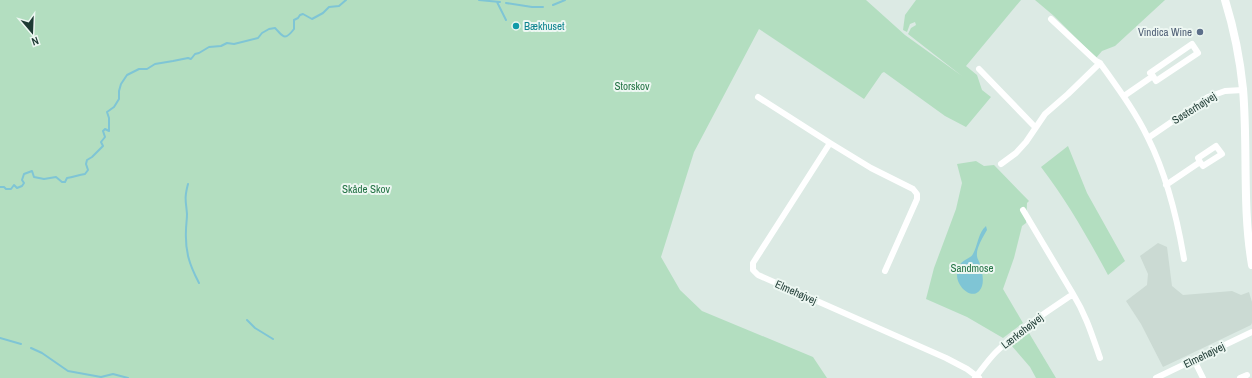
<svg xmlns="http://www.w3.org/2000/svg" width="1252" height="378" font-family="'Archivo Narrow',sans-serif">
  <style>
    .built { fill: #cbdad3 }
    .green { fill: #b3dec0 }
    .water { fill: #7fc5d5 }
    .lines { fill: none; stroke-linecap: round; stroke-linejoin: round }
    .stream { stroke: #7fc5d5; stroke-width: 2 }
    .minor { stroke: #fff; stroke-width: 6 }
    .tertiary { stroke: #fff; stroke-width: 8 }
    .culture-dot { fill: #0f9aa8; stroke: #edf7f2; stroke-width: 1.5 }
    .service-dot { fill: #5c6f8a; stroke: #edf7f2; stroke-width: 1.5 }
    .labels { text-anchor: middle; stroke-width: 4; stroke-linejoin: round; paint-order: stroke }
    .culture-label { font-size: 11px; fill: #0d838f; stroke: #edf7f2; text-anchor: start }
    .service-label { font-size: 11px; fill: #4e5e75; stroke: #edf7f2; text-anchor: end }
    .park-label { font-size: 11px; fill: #257446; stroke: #edf7f2 }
    .street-label { font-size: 11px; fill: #1d3a33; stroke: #edf7f2 }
  </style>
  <rect width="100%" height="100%" fill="#dceae4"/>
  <path class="built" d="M1158 243 1167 247 1172 286 1183 295 1232 291 1241 295 1249 292 1252 302V323L1251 325 1163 367 1141 324 1126 301 1147 285 1148 274 1140 256Z"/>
  <path class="green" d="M0 0H866L905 35 962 76 908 34 911 28 916 25 915 22 910 24 907 32 903 30 905 15 916 0H1021L966 66 977 75 982 90 991 97 966 127 945 116 884 72 882 73 864 99 759 29 694 152 661 257 680 290 702 311 813 357 827 378H0Z
    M1035 0H1165L1115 46 1102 51 1096 58 1054 16Z
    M1068 146 1087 193 1125 261 1108 275C1088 238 1067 201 1041 167Z
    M976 161 984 166 994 165 1029 201 1027 203 1026 223 1022 226 1014 258 1003 289 1023 323 1003 338 967 317 926 299 934 268 956 209 962 183 957 164Z
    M1029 333 1056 378H1036L1030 367 1011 345Z"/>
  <path class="water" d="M986 226 987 230C983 237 976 248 977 256 977 259 980 262 980 265 982 270 984 280 982 286 976 303 957 289 957 275 958 258 969 261 973 254 978 245 978 233 986 226Z"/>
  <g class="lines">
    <path class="stream" d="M479 0 500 2
      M497 2 506 20
      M506 3 532 7H543
      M553 5 565 0
      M188 184C184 199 186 201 187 214 187 220 186 225 186 230 185 251 189 264 199 283
      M0 187H4L6 189H11L14 185 17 188 22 186 24 183 22 180 24 174 32 171 34 177 44 179 56 177 62 182H65L67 178C74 177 78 175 85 174L88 170 86 164 87 160 92 157 103 146 101 142 105 137 103 131 105 129 109 131V118L107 112 114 107 119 99V91L121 84 127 75 139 69H147L155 64 173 61 188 58 191 59 195 54 199 53 209 47 221 46 227 43 234 44 258 38 262 33 269 29 275 28C283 36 284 42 294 29V20L298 18 300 15 303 14 312 19 323 13 329 7 339 6 346 0
      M247 320 255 328 273 339
      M0 338 21 344
      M31 348 42 353 68 371 101 377 113 374 128 378"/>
    <path class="minor" d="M1051 19 1096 61 1100 63
      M979 69 1035 127
      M1124 96 1153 76 1156 81 1198 53 1192 44 1150 73 1153 76
      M758 97 830 143
      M1148 138 1208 97 1225 91 1243 90
      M1001 164 1016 153 1026 142 1045 114 1068 94 1100 63C1117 87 1135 111 1148 138 1167 176 1177 217 1184 259
      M1166 185 1200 162 1203 166 1222 154 1216 146 1198 158 1200 162
      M885 271 917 199V194L913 189 871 168 830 143 753 263V270L758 275 946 358 967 369 979 378
      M1073 294C1086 315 1092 335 1100 358
      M1194 360 1203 378
      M975 378C982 369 988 360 996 352 1019 329 1047 312 1073 294L1023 210
      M1156 378 1252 332
      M1240 378 1247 375"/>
    <path class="tertiary" d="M1225 0C1234 29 1240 59 1243 89 1248 148 1242 207 1252 265"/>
  </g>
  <circle class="culture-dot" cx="516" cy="26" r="4"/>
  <circle class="service-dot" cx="1200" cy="32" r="4"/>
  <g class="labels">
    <g class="culture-label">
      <text x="524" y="30">Bækhuset</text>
    </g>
    <g class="service-label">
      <text x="1192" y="36">Vindica Wine</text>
    </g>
    <g class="park-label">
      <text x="632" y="90">Storskov</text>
      <text x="366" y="193">Skåde Skov</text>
      <text x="972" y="272">Sandmose</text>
    </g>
    <g class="street-label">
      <text transform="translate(1194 108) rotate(-32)" y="4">Søsterhøjvej</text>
      <text transform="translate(796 292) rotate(24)" y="4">Elmehøjvej</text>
      <text transform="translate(1022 331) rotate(-38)" y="4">Lærkehøjvej</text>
      <text transform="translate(1204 355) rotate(-26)" y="4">Elmehøjvej</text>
    </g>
  </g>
  <g transform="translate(32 32) rotate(161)" stroke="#edf7f2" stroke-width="3" paint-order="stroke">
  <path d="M0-3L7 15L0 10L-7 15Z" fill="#1d3a33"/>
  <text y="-6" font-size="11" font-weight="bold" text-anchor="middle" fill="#1d3a33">N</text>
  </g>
</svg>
